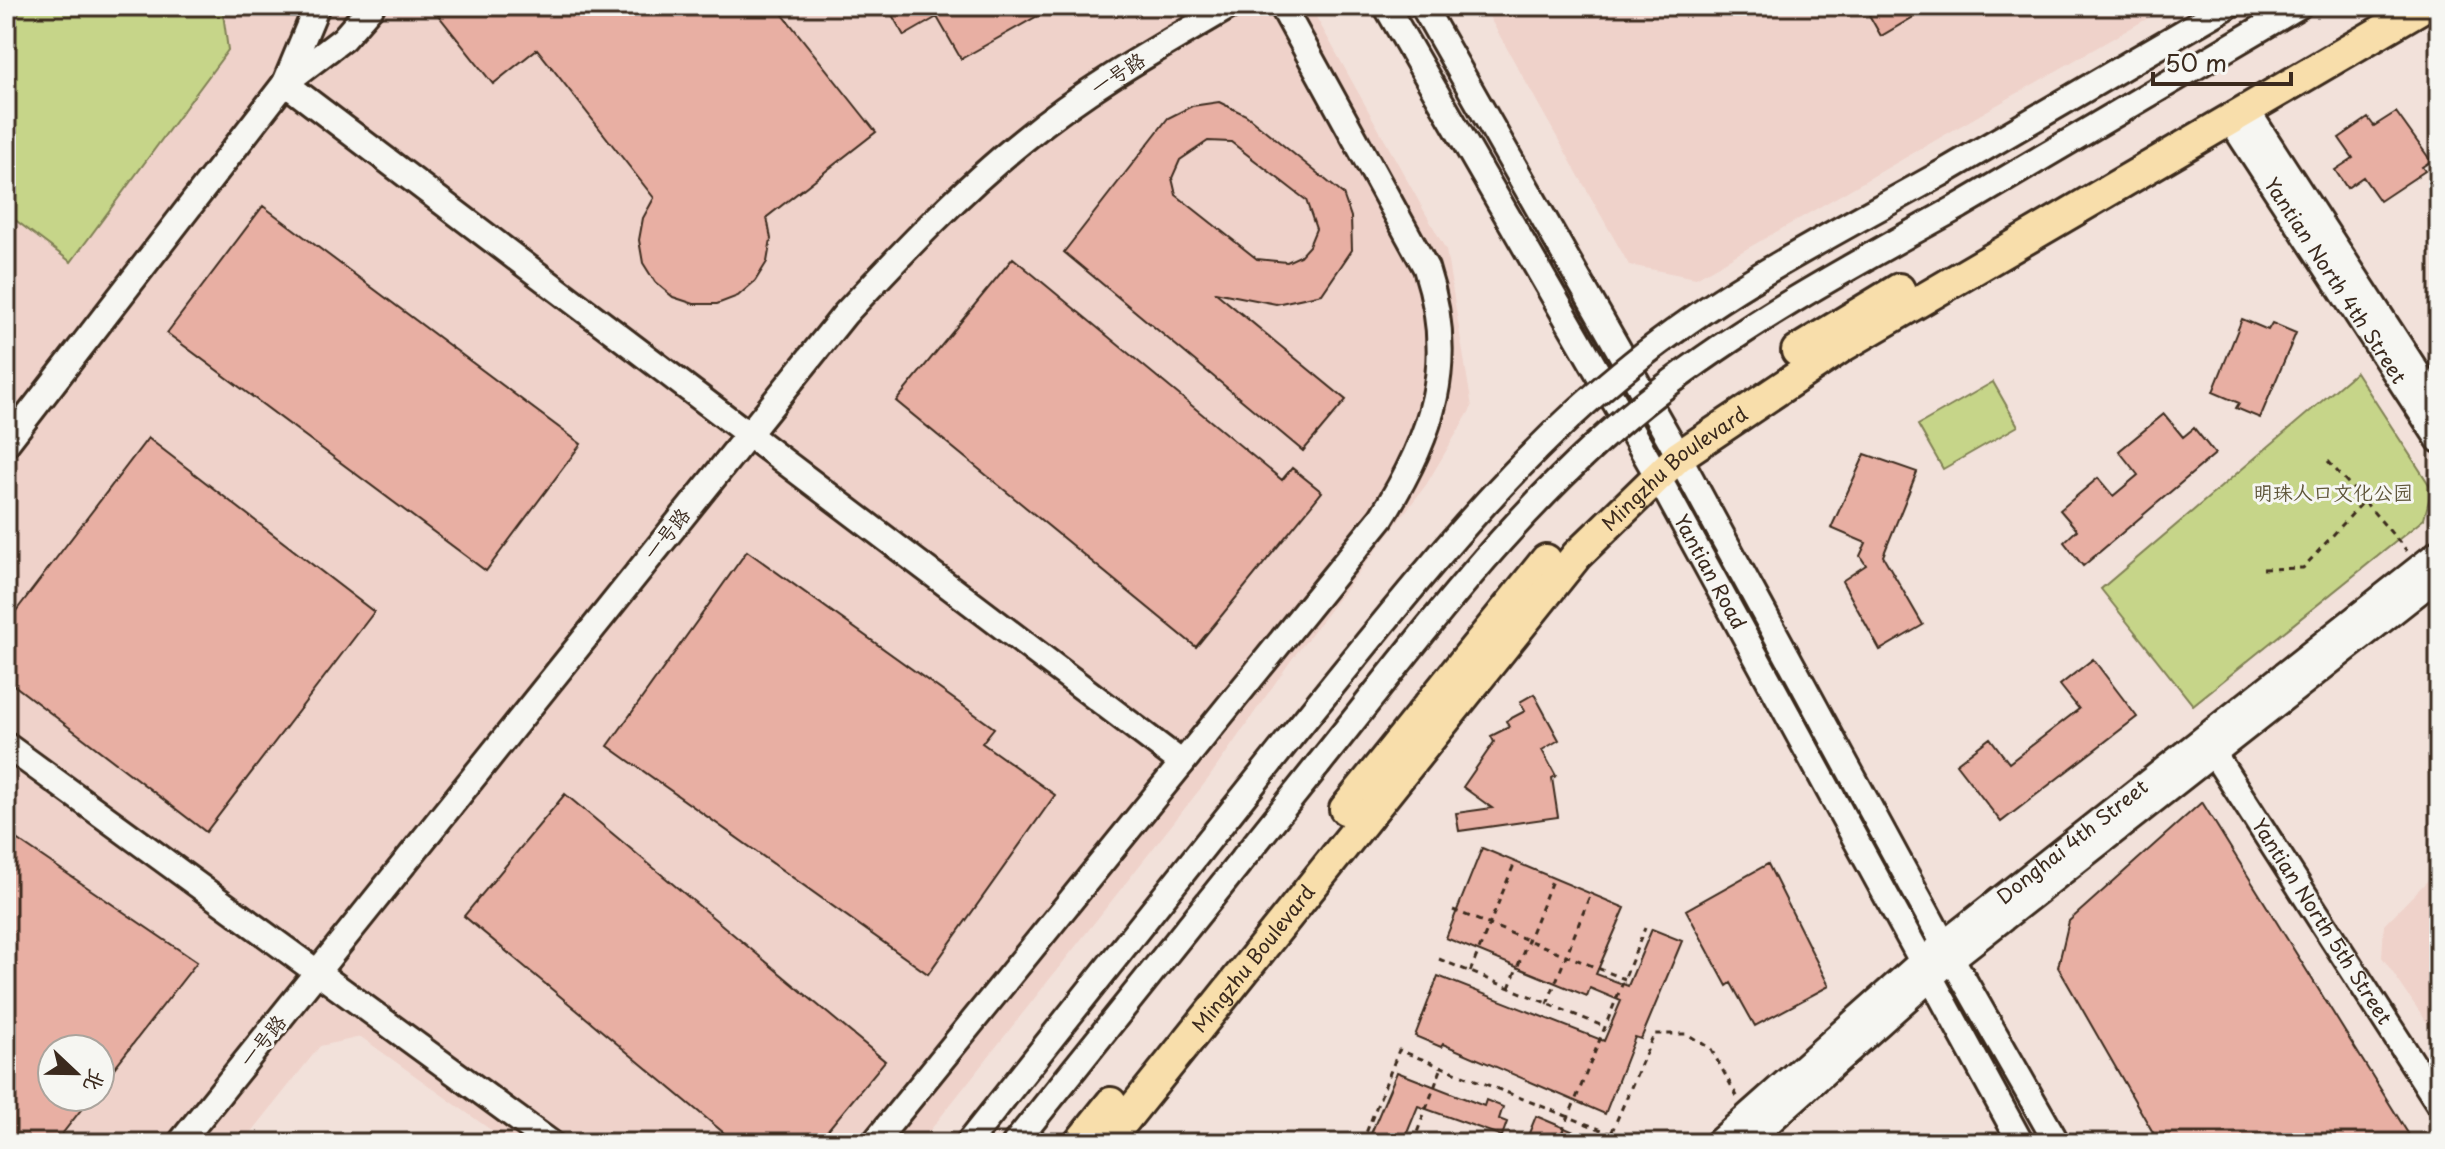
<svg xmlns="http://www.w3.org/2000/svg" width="2445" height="1149" font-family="'Playpen Sans','LXGW WenKai TC',sans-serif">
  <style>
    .built { fill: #efd2ca; fill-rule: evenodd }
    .green { fill: #c6d589; stroke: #808054; stroke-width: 2 }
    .building { fill: #e8afa3; stroke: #3b2a1e; stroke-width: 2; fill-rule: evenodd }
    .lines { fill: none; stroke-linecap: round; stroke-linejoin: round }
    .minor-casing { stroke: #3b2a1e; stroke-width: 30 }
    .major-casing { stroke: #3b2a1e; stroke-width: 36 }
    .path { stroke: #3b2a1e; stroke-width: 3; stroke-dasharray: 6 6; stroke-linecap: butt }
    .minor { stroke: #f6f6f2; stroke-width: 24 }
    .major { stroke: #f8deab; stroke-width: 30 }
    .minor-bridge-casing { stroke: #3b2a1e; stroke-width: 30; stroke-linecap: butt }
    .minor-bridge { stroke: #f6f6f2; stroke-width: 24 }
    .labels { text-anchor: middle; stroke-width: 6; stroke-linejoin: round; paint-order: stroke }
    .street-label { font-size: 20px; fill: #3b2a1e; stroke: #f6f6f2 }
    .park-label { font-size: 20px; fill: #5e5539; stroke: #f6f6f2 }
  </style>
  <rect width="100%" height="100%" fill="#f2e1da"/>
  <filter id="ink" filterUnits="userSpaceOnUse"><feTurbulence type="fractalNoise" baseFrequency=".0125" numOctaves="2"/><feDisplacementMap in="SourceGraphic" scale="16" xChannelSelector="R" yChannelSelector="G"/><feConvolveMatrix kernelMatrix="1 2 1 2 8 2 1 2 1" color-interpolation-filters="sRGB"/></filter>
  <g filter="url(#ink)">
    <path class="built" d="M6 6H1310L1446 250 1472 407 1426 485 1292 659 1208 779 920 1143H509L361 1037 320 1046 243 1143H6ZM52 1049H100V1097H52Z
      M1483 6H2169L1696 278 1629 265Z
      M2439 869V1040L2382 957 2384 925Z"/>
    <path class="green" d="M6 6H222L228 50 71 262 6 213Z
      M2356 372 2432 489 2424 519 2193 705 2101 589Z
      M1993 382 2018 426 1943 469 1918 425Z"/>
    <path class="building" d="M431 6H776L876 132 767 217 771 239 767 262 755 281 738 296 717 304H694L673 297 655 282 643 263 639 240 643 218 654 198 537 49 493 84Z
      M887 6H1055L961 59 937 17 904 36Z
      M1864 6H1932L1881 36Z
      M1219 102 1246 115 1343 194 1351 217 1352 250 1322 294 1276 304 1215 292 1346 400 1303 451 1064 252 1168 118 1192 106ZM1208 141 1231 142 1306 200 1316 229 1309 246 1300 256 1287 262 1257 259 1176 195 1172 178 1180 160Z
      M2396 112 2431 161 2422 167 2425 171 2380 201 2363 177 2347 188 2335 170 2353 158 2339 138 2368 118 2374 126Z
      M263 206 581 444 486 571 167 333Z
      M1013 258 1282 480 1292 468 1322 492 1196 647 896 401Z
      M2242 319 2268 330 2272 323 2296 333 2260 418 2236 408 2239 403 2213 392Z
      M2164 414 2183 437 2194 428 2215 454 2083 566 2064 542 2077 530 2060 510 2098 478 2113 496 2138 475 2119 451Z
      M148 438 374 612 206 832 6 679V624Z
      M1865 454 1917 472 1883 556 1923 625 1880 650 1842 581 1866 565 1860 556 1866 543 1831 528Z
      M747 551 994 728 982 743 1055 795 928 974 608 746Z
      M2093 659 2137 717 2001 822 1956 764 1990 738 2009 763 2079 709 2060 685Z
      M1534 694 1559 740 1542 750 1556 776 1552 778 1558 817 1459 831 1456 813 1492 808 1463 787 1494 742 1491 736 1509 727 1506 721 1525 711 1520 702Z
      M565 794 885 1061 817 1143H736L464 916Z
      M2202 802 2414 1143H2159L2058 967 2069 921Z
      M6 832 197 962 100 1086V1049H52V1097H91L55 1143H6Z
      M1482 848 1625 908 1596 974 1628 986 1652 929 1682 941 1641 1039 1635 1037 1605 1114 1443 1044 1441 1047 1415 1036 1438 976 1604 1041 1621 1001 1590 988 1587 996 1446 938Z
      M1768 864 1829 986 1755 1026 1731 983 1727 986 1686 910Z
      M1397 1072 1484 1106 1486 1100 1503 1107 1499 1119 1507 1122 1502 1136 1418 1106 1403 1143H1367Z
      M1536 1116 1600 1143H1525Z"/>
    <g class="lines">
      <defs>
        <g id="minor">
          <path id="s1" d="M1386 6 1658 477 2021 1143"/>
          <path d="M1423 6 1670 440 1952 959 2057 1143"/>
          <path d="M285 83 1182 763"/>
          <path d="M285 83 317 6"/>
          <path d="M2247 110 2439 406"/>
          <path id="s2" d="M2230 120 2439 440"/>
          <path d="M1942 173 2228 6"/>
          <path d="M1958 207 2299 6"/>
          <path d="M6 444 285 83 343 39 372 6"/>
          <path id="s3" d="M2205 740 2439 1104"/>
          <path d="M6 745 551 1143"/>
          <path d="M180 1143 845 314C902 253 960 191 1025 139 1088 87 1160 47 1230 6"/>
          <path d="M874 1143 1381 518C1433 436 1457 363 1426 268L1282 6"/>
          <path d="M968 1143 1290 738"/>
          <path d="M1015 1143 1318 765"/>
          <path id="s4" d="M1717 1143 1922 961 2439 552"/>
          <path d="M1746 1143 1952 959 2439 576"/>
        </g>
        <g id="major">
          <path d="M1797 351 1899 289"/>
          <path d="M1345 809 1546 560"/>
          <path d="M1079 1143 1111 1103"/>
          <path id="s5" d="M1106 1143 1577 555 1678 457 1843 346 2424 6"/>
        </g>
      </defs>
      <use href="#minor" class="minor-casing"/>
      <use href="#major" class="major-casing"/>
      <path class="path" d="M2328 461 2364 501
        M2263 569 2303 568 2364 501 2407 551
        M1453 910 1625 979
        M1439 959 1605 1027
        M1470 972 1515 862
        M1509 988 1553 878
        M1547 1004 1591 893
        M1362 1143 1399 1050 1635 1143
        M1413 1143 1442 1067
        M1558 1143 1645 928
        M1607 1143 1654 1034H1687L1711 1049 1738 1098"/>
      <use href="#minor" class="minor"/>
      <use href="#major" class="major"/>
      <defs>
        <path id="minor-bridge" d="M1290 738C1397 607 1500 469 1633 363 1727 287 1837 232 1942 173
          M1318 765C1423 634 1524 495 1658 392 1751 320 1855 264 1958 207"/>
      </defs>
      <use href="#minor-bridge" class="minor-bridge-casing"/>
      <use href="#minor-bridge" class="minor-bridge"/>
    </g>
  </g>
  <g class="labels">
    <g class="street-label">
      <text transform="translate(1118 74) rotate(-33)" y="7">一号路</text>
      <text dy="7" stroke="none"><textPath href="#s2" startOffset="192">Yantian North 4th Street</textPath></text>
      <text dy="7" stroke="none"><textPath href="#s5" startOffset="884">Mingzhu Boulevard</textPath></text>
      <text transform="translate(667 534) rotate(-51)" y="7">一号路</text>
      <text dy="7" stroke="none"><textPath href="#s1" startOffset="652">Yantian Road</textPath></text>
      <text dy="7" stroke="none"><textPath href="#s4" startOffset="466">Donghai 4th Street</textPath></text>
      <text dy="7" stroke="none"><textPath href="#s3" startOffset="216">Yantian North 5th Street</textPath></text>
      <text dy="7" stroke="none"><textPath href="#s5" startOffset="236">Mingzhu Boulevard</textPath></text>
      <text transform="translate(263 1041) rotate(-51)" y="7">一号路</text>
    </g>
    <g class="park-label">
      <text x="2333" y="500">明珠人口文化公园</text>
    </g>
  </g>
  <rect width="2445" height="1149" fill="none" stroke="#f6f6f2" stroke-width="32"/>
  <rect x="16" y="16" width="2413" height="1117" fill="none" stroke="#3b2a1e" stroke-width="3" filter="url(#ink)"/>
  <g transform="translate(76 1073) rotate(112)"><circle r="38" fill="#f6f6f2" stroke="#aba49d" stroke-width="2"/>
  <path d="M0-6L14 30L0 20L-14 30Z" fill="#3b2a1e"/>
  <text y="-12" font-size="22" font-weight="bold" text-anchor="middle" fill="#3b2a1e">北</text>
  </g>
  <path d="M2153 72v12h138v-12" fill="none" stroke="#3b2a1e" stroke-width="4"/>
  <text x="2165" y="72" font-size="24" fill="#3b2a1e" stroke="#f6f6f2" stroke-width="6" paint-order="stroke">50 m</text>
</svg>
